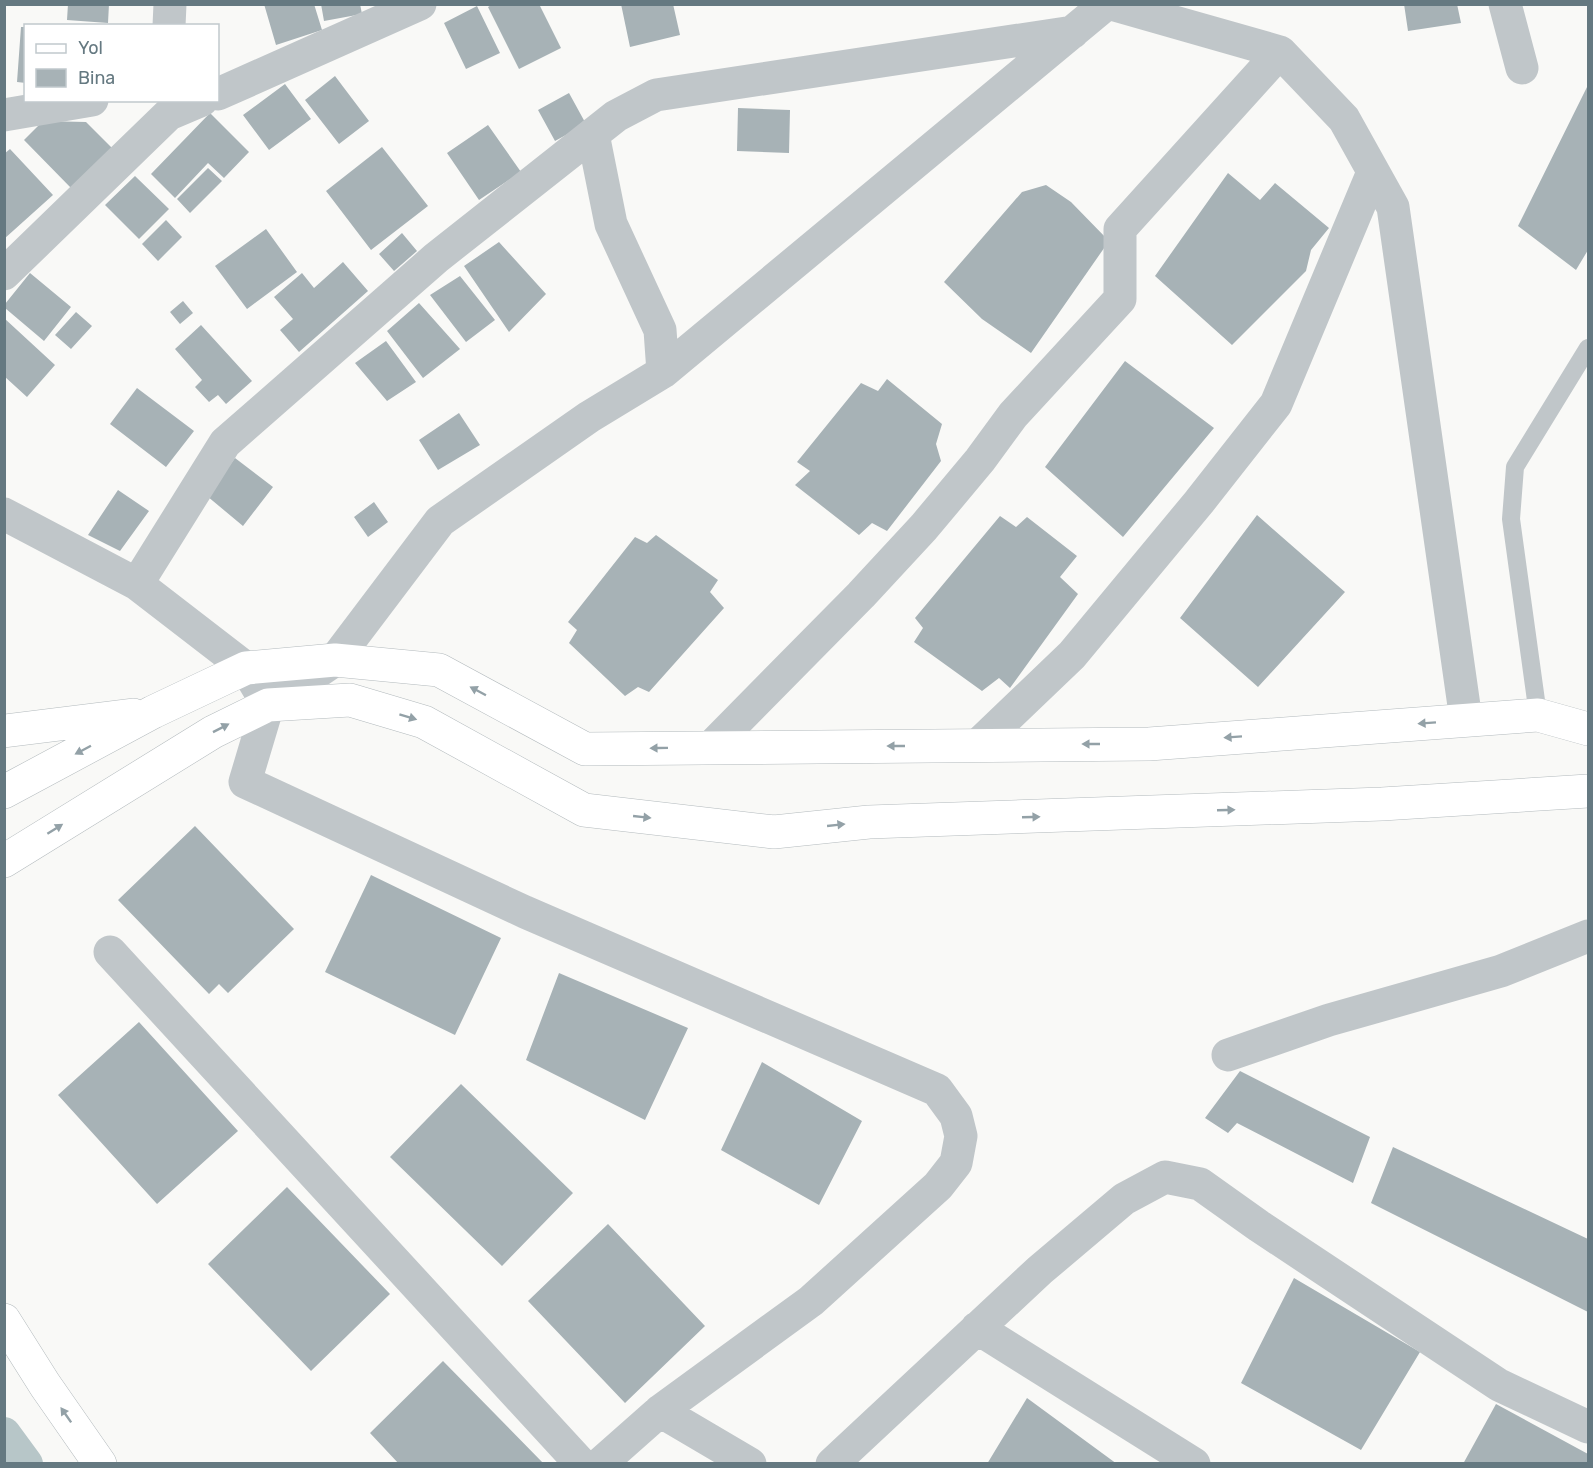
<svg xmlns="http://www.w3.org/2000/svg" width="1593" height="1468" font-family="Rubik,sans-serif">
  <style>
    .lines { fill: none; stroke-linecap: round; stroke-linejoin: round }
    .canal { stroke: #b7c6c8; stroke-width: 34 }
    .building { fill: #a7b2b6 }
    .secondary-casing { stroke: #b3babd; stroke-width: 34 }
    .service { stroke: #c0c6c9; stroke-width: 18 }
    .minor { stroke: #c0c6c9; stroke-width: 33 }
    .secondary { stroke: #fff; stroke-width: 33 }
    .oneway { fill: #93a1a7 }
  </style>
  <rect width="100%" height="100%" fill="#f9f9f7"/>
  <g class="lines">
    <path class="canal" d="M4 1434 26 1464"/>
  </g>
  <path class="building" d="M68 4H109L108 23 67 20Z
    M264 4H314L322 30 276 45Z
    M321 4H360L362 14 324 21Z
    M493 4H539L561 48 519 69 488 7Z
    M621 4H673L680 35 630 47Z
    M1404 4H1457L1461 23 1408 31Z
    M477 6 500 53 466 69 444 23Z
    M21 27H26V83L17 82Z
    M335 76 369 121 339 144 305 100Z
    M285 84 311 119 269 150 243 115Z
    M1588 85V250L1576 270 1518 226Z
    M569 93 586 124 555 141 538 110Z
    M738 108 790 110 789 153 737 151Z
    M210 113 249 152 224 178 208 163 175 198 151 174Z
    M43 121 86 122 112 148 71 188 24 140Z
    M488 125 521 172 479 200 447 153Z
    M382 147 428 206 371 250 326 191Z
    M10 149 53 195 4 239V154Z
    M208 168 222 181 190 213 177 199Z
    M1228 173 1260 200 1275 183 1329 228 1311 250 1306 271 1232 345 1155 276Z
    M135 176 169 209 139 239 105 205Z
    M1046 185 1071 202 1109 241 1031 353 982 319 944 282 1022 192Z
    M166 220 182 237 158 261 142 244Z
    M266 229 297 272 247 309 215 266Z
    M402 233 417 251 394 271 379 254Z
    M499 242 546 294 509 332 464 266Z
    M343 262 368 291 299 352 280 330 293 319 274 297 302 273 314 288Z
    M30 273 71 307 44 341 5 308V304Z
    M460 276 495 320 466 342 430 295Z
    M183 301 193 313 180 324 170 312Z
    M419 303 460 349 423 378 387 331Z
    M76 312 92 326 71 349 55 335Z
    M4 318 55 365 27 397 4 376Z
    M201 325 252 381 226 404 218 395 209 402 195 387 202 380 175 349Z
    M386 341 416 382 387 401 355 363Z
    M1125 361 1214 428 1123 537 1045 467Z
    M887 379 942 424 936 444 941 461 887 531 872 523 859 535 795 485 810 471 797 462 861 383 878 391Z
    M137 388 194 431 166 467 110 424Z
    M459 413 480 445 438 470 419 440Z
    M235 458 273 487 243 526 207 496Z
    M118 490 149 511 120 551 88 535Z
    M374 502 388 522 368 537 354 517Z
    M1257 515 1345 592 1258 687 1180 618Z
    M1000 516 1016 527 1027 517 1077 556 1060 577 1078 594 1010 688 999 678 982 691 914 642 923 628 915 618Z
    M656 535 718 580 710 592 724 608 649 692 638 687 625 696 569 643 577 630 568 622 635 537 647 543Z
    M195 826 294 929 228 993 219 984 209 994 118 900Z
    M371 875 501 938 455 1035 325 972Z
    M559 973 688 1028 645 1120 526 1060Z
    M139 1022 238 1131 157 1204 58 1095Z
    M762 1062 862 1121 819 1205 721 1150Z
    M1240 1071 1370 1137 1353 1183 1237 1123 1228 1133 1205 1118Z
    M461 1084 573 1193 502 1266 390 1157Z
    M1393 1147 1588 1239V1312L1371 1203Z
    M287 1187 390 1294 311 1371 208 1264Z
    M608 1224 705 1326 625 1403 528 1301Z
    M1294 1278 1420 1352 1361 1450 1241 1383Z
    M443 1361 544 1464H399L370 1433Z
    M1027 1398 1117 1464H987Z
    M1496 1404 1588 1454V1464H1463Z"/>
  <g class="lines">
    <defs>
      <path id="secondary" d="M4 731 133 715
        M4 792 153 712 246 668 335 660 439 670 585 749 1149 744 1538 715 1588 729
        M4 861 213 732 268 705 350 700 424 722 584 810 774 832 869 822 1382 804 1588 791
        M4 1320 45 1385 100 1464"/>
    </defs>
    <use href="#secondary" class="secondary-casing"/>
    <path class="service" d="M1538 715 1511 519 1515 467 1588 348"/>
    <path class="minor" d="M1111 4 1280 52 1344 119 1393 207 1466 720
      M1505 4 1522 68
      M169 26 170 4
      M218 94 420 4
      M4 115 92 100
      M593 134 611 224 660 330 663 372
      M4 274 169 114 202 100
      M4 514 137 584 246 668 268 705 245 782 525 912 937 1090 956 1116 961 1136 956 1163 938 1186 811 1301 660 1411 600 1464
      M137 584 225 443 436 258 616 116 656 95 1073 32
      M268 705 335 660 440 521 589 417 663 372 1106 4
      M978 745 1072 655 1199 502 1276 404 1373 172
      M711 747 861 595 924 527 980 460 1013 415 1120 299V229L1280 52
      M110 952 581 1464
      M1228 1055 1329 1020 1501 971 1588 936
      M977 1328 1194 1464
      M660 1411 750 1464
      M832 1464 1040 1270 1124 1199 1165 1177 1200 1184 1259 1226 1499 1385 1588 1427"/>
    <use href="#secondary" class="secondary"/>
  </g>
  <defs><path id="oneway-solid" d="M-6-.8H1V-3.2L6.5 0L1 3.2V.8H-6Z" transform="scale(1.5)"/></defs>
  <g class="oneway">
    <use href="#oneway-solid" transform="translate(478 691) rotate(-152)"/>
    <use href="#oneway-solid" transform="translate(408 717) rotate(17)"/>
    <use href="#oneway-solid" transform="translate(1427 723) rotate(176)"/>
    <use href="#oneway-solid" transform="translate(221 728) rotate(-27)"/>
    <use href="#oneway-solid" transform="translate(1233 737) rotate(176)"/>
    <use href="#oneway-solid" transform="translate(1091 744) rotate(180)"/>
    <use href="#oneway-solid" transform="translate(896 746) rotate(180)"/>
    <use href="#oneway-solid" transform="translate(659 748) rotate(179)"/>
    <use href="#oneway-solid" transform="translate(83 750) rotate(152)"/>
    <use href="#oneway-solid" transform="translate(1226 810) rotate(-2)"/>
    <use href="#oneway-solid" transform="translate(642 817) rotate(6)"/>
    <use href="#oneway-solid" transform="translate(1031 817) rotate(-2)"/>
    <use href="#oneway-solid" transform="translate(836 825) rotate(-6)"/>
    <use href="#oneway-solid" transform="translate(55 829) rotate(-32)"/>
    <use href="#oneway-solid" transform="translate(66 1415) rotate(-125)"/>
  </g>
  <rect width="1593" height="1468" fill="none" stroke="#657981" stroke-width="12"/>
  <rect x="24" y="24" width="195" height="78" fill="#ffffff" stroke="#c1c9cd" stroke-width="1.5"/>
  <rect x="36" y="44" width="30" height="9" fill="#ffffff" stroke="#c1c9cd" stroke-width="1.5"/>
  <text x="78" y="54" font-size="18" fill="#657981">Yol</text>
  <rect x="36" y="69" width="30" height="18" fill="#a7b2b6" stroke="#c1c9cd" stroke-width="1.5"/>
  <text x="78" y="84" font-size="18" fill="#657981">Bina</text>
</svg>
